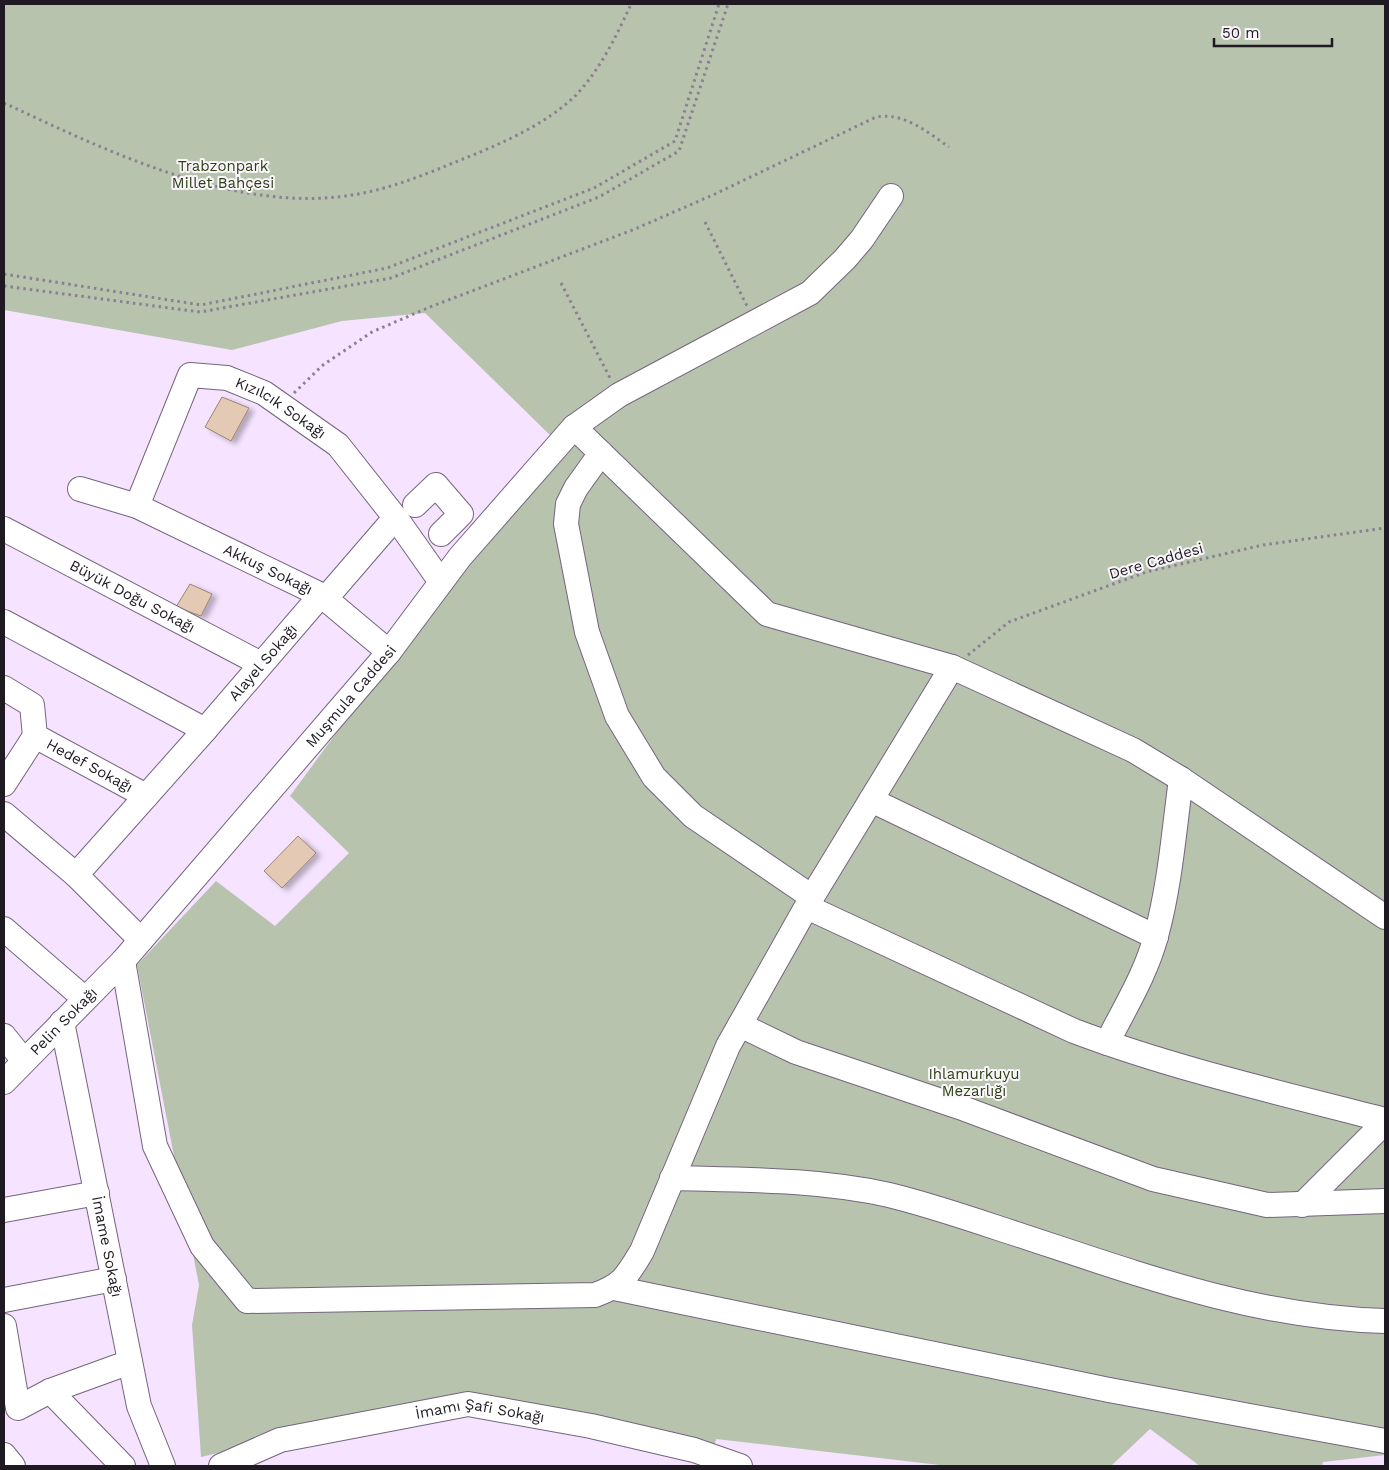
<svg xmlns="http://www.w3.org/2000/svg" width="1389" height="1470" font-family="'Work Sans',sans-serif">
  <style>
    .green { fill: #b8c3ae }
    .building { fill: #e4c9b5; stroke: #9c8370; filter: url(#shadow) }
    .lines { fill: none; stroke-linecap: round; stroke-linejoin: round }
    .minor-casing { stroke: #74657d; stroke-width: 26 }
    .path { stroke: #8b7f92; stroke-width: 3; stroke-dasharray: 2.5 4; stroke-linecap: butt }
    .minor { stroke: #fff; stroke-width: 24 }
    .labels { text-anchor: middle; stroke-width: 4; stroke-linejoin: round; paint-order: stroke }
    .park-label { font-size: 15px; fill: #2d4014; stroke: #faf6fc }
    .street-label { font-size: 15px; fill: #1f1922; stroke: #faf6fc }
  </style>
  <defs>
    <filter id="shadow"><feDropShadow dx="5" dy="3" stdDeviation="2.5" flood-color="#0004"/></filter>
  </defs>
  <rect width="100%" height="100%" fill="#f5e3ff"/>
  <path class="green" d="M4 4H1385V1455L1323 1462 1322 1466H1200L1150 1429 1111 1466H948L716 1439 713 1453 550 1406 358 1420 201 1457 192 1325 199 1285 137 965 216 881 275 926 349 853 290 796 553 438 425 313 342 321 232 350 4 310Z"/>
  <path class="building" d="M222 397 249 408 231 441 205 427Z
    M190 584 212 594 201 616 176 607Z
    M298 836 316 853 282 888 264 871Z"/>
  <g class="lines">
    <defs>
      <g id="minor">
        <path d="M574 427 767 614 952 667 1133 750 1181 779 1385 917"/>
        <path d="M601 453 576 488 568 504 566 524 587 632 617 716 654 777 693 816 812 897"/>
        <path id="s1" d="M80 489 137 506 321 595 389 652"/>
        <path d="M415 505 436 485 461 514 441 534"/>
        <path id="s2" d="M137 506 190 375 227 378 264 393 338 445 398 521 441 582"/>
        <path id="s3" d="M4 529 261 664"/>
        <path d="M326 598 395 518"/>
        <path d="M4 622 205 730 76 875 4 814"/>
        <path id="s4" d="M4 688 32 705 35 736 146 796"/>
        <path id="s5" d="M205 730 321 595"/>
        <path d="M4 784 35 736"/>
        <path d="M871 800 1156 937"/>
        <path d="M76 875 141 940"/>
        <path d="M807 907 1074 1031C1175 1069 1281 1093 1385 1120"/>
        <path d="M4 929 85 999"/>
        <path d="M123 961 155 1146 202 1246 247 1301 595 1295C623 1285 627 1276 642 1251L728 1046 812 897 952 667"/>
        <path id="s6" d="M62 1022 139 1406 163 1466"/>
        <path d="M740 1025 796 1052 965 1109 1153 1179 1267 1205 1385 1201"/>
        <path d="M4 1036 24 1061"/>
        <path d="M1107 1043C1124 1009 1146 974 1156 936 1170 885 1174 831 1181 779"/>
        <path id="s7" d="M4 1082 123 961 389 652 460 557 574 427 619 395 810 293 845 259 862 239 891 196"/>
        <path d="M672 1178C744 1180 818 1179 889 1195 926 1204 962 1216 998 1228 1125 1269 1250 1318 1385 1321"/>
        <path d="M1302 1205 1385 1122"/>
        <path d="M4 1210 97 1193"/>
        <path d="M614 1288 1109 1390 1385 1441"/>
        <path d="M4 1300 114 1279"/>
        <path d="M4 1326 18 1408 50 1391 123 1466"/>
        <path d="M50 1391 130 1362"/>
        <path d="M4 1455 13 1466"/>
        <path id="s8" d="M221 1466 280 1440 468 1404 591 1426 694 1450 740 1466"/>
      </g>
    </defs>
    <use href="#minor" class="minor-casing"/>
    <path class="path" d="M4 103C107 151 236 214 352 195 391 189 426 174 463 159 499 145 546 124 574 97 599 72 617 35 631 4
      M705 222 747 306
      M4 274 201 305 387 268 594 188 675 141 719 4
      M561 283 610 378
      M4 286 200 312 391 278 599 197 679 151 728 4
      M294 393 323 365 372 332 430 307 635 229 715 194 876 117C904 112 927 132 949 147
      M968 655 1009 622 1146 572 1263 545 1385 528"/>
    <use href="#minor" class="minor"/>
  </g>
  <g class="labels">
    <g class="park-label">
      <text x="223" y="171">Trabzonpark<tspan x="223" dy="17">Millet Bahçesi</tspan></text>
      <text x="974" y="1079">Ihlamurkuyu<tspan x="974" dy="17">Mezarlığı</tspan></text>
    </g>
    <g class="street-label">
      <text dy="5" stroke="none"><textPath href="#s2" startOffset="240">Kızılcık Sokağı</textPath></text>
      <text transform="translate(1156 561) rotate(-16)" y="5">Dere Caddesi</text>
      <text dy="5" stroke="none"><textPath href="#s1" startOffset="205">Akkuş Sokağı</textPath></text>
      <text dy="5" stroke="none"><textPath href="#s3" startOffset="145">Büyük Doğu Sokağı</textPath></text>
      <text dy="5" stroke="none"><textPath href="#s5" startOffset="89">Alayel Sokağı</textPath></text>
      <text dy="5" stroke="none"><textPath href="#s7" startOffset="519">Muşmula Caddesi</textPath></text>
      <text dy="5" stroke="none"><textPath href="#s4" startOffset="126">Hedef Sokağı</textPath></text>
      <text dy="5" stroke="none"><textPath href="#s7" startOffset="85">Pelin Sokağı</textPath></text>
      <text dy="5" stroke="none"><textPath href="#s6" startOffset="229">İmame Sokağı</textPath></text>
      <text dy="5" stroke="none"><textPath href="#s8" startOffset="268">İmamı Şafi Sokağı</textPath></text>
    </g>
  </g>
  <rect width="1389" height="1470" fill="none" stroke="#1f1922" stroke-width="10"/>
  <path d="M1214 38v8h118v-8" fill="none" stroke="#1f1922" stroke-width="2.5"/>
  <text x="1222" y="38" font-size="15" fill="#1f1922" stroke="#faf6fc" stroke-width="4" paint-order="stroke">50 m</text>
</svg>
